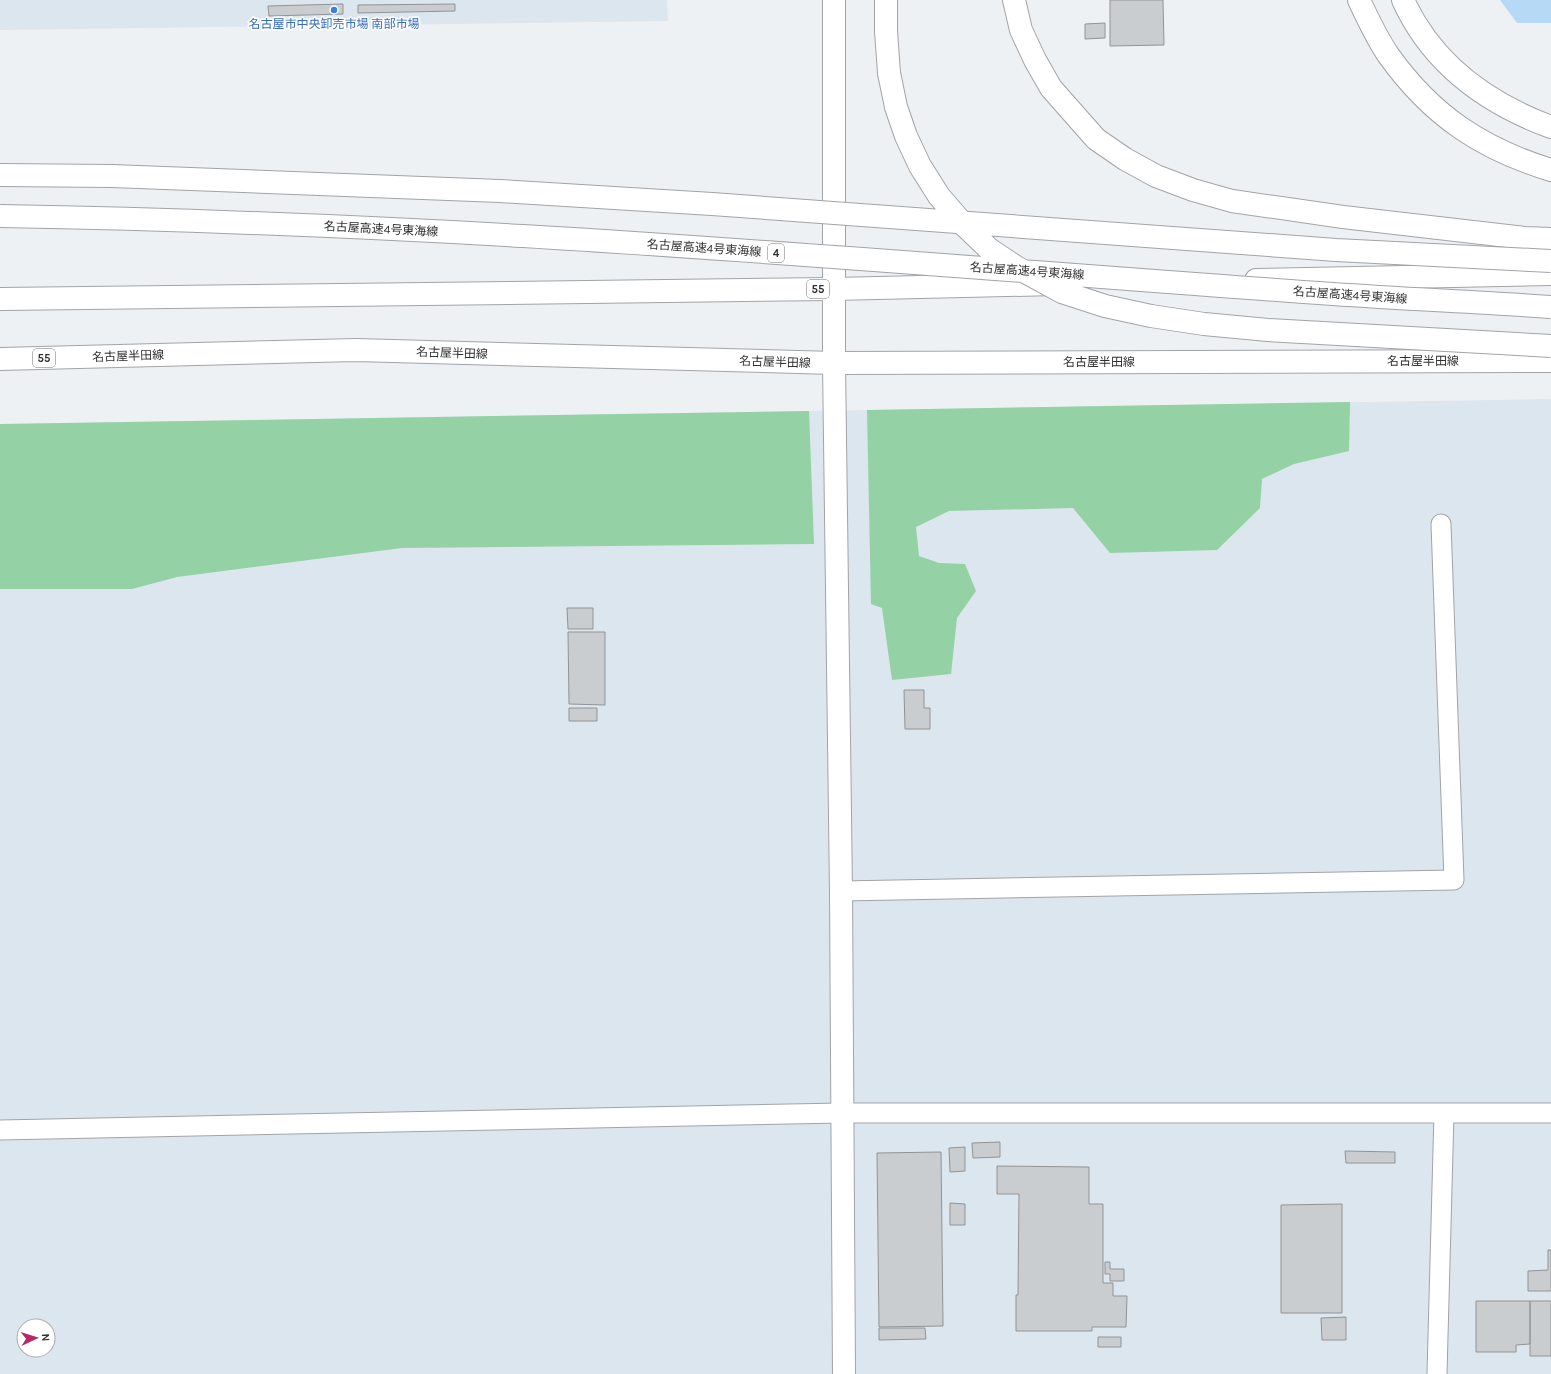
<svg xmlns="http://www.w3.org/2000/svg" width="1551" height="1374" font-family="Karla,'Noto Sans JP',sans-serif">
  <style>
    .built { fill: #dce6ee; fill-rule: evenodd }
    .forest { fill: #94d1a4 }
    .water { fill: #b6daf5 }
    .building { fill: #cacdcf; stroke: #919496 }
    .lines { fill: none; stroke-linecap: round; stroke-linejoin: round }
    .lane-casing { stroke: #a1a4a7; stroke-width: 21 }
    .street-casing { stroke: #a1a4a7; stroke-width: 24 }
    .secondary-casing { stroke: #a1a4a7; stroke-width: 24 }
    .primary-casing { stroke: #a1a4a7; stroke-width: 24 }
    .highway-casing { stroke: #a1a4a7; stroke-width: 24 }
    .lane { stroke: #fff; stroke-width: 19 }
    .street { stroke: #fff; stroke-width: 22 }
    .secondary { stroke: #fff; stroke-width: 22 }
    .primary { stroke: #fff; stroke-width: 22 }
    .highway { stroke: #fff; stroke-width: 22 }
    .highway-bridge-casing { stroke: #a1a4a7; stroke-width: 24; stroke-linecap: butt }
    .highway-bridge { stroke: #fff; stroke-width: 22 }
    .shop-dot { fill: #3f7fe0; stroke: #fff; stroke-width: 1.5 }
    .labels { text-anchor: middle; stroke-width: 3; stroke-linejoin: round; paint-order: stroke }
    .shield { fill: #fff; stroke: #6e6f70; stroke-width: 1 }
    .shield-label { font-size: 11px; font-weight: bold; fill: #303132 }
    .shop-label { font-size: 12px; fill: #366cbe; stroke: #fff }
    .street-label { font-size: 12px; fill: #303132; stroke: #fff }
  </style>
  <rect width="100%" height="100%" fill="#eef1f4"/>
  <path class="built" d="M0 0H667L668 21 0 30Z
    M1551 399V1374H0V424ZM24 1326H48V1350H24Z"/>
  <path class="forest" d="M1350 402 1349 451 1294 464 1262 479 1260 508 1217 550 1110 553 1073 508 949 511 916 527 919 556 939 563 965 564 976 591 957 618 951 674 892 680 882 608 871 604 867 410Z
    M809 411 814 544 402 548 177 577 132 589H0V424Z"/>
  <path class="water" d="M1500 0H1551V23H1517Z"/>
  <path class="building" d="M1110 0H1163L1164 45 1110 46Z
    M343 4V14L269 16 268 6Z
    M455 4V11L358 13V5Z
    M1105 23V38L1085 39V24Z
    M567 608H593V629H568Z
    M568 632H605V705L569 704Z
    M904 690H924V708H930V729H905Z
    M569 708H597V721H569Z
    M1000 1142V1157L973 1158 972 1143Z
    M965 1147V1171L950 1172 949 1148Z
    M1345 1151 1395 1152V1163H1346Z
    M941 1152 943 1326 879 1327 877 1153Z
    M997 1166 1089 1167V1204H1103V1283H1113V1296H1127L1126 1327H1092V1331H1016V1295H1018L1019 1194H997Z
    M950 1203 965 1204V1225H950Z
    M1342 1204V1313H1281V1205Z
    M1548 1250H1551V1291H1528V1271L1548 1270Z
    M1105 1262H1110V1269H1124V1281H1110V1274H1105Z
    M1476 1301H1530V1344L1516 1345V1352H1476Z
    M1530 1301H1551V1356H1530Z
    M1346 1317V1340H1322L1321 1318Z
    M879 1328H925L926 1339 879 1340Z
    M1098 1337H1121V1347H1098Z"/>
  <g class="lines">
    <defs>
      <path id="lane" d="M841 891 1454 880 1441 524
        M0 1130 842 1113H1551
        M1437 1374 1444 1113"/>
      <path id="street" d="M834 363 841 891 844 1374"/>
      <path id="secondary" d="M834 0V363"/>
      <path id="primary" d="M1256 280 1551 274
        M0 299 834 289 1056 284
        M0 359 356 350 834 363 1551 361"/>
      <path id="highway" d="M886 0V31L889 73
        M1014 0 1021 30 1035 60 1051 88 1096 139 1125 159 1156 176 1193 190 1232 201 1343 217 1525 238 1551 239
        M1359 0C1368 19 1377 39 1389 56 1432 116 1482 149 1551 170
        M1403 0C1432 64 1486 103 1551 127"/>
    </defs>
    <use href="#lane" class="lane-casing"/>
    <use href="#street" class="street-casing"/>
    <use href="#secondary" class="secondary-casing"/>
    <use href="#primary" class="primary-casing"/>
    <use href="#highway" class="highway-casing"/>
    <use href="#lane" class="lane"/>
    <use href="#street" class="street"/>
    <use href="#secondary" class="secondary"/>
    <use href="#primary" class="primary"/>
    <use href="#highway" class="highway"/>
    <defs>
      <path id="highway-bridge" d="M889 73 896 107 906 136 920 166 939 196 964 225 989 249 1016 267 1062 292 1105 306 1151 316 1204 324 1268 330 1551 346
        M0 175 112 176 500 191 712 204 1336 250 1551 261
        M0 216C174 219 349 226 523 236 793 252 1063 275 1333 294 1405 299 1478 302 1551 307"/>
    </defs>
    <use href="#highway-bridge" class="highway-bridge-casing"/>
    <use href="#highway-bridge" class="highway-bridge"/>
  </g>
  <circle class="shop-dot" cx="334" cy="10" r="4"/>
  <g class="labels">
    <g class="shield">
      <rect x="768" y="244" width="16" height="18" rx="3"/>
      <rect x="807" y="280" width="22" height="18" rx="3"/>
      <rect x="33" y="349" width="22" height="18" rx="3"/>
    </g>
    <g class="shield-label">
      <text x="776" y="257">4</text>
      <text x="818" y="293">55</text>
      <text x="44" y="362">55</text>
    </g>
    <g class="shop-label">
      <text x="334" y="28">名古屋市中央卸売市場 南部市場</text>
    </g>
    <g class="street-label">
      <text transform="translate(381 229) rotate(3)" y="4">名古屋高速4号東海線</text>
      <text transform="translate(704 248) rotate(4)" y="4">名古屋高速4号東海線</text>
      <text transform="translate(1027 271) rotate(4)" y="4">名古屋高速4号東海線</text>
      <text transform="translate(1350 295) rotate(4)" y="4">名古屋高速4号東海線</text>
      <text transform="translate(452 353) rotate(2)" y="4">名古屋半田線</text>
      <text transform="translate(128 356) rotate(-2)" y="4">名古屋半田線</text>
      <text x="1423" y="365">名古屋半田線</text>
      <text transform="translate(775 362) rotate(2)" y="4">名古屋半田線</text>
      <text x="1099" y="366">名古屋半田線</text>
    </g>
  </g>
  <g transform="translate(36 1338) rotate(86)"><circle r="19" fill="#ffffff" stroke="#acadad"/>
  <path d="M0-3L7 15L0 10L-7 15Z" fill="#b42966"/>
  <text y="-6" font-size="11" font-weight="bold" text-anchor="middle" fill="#303132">N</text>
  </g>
</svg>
